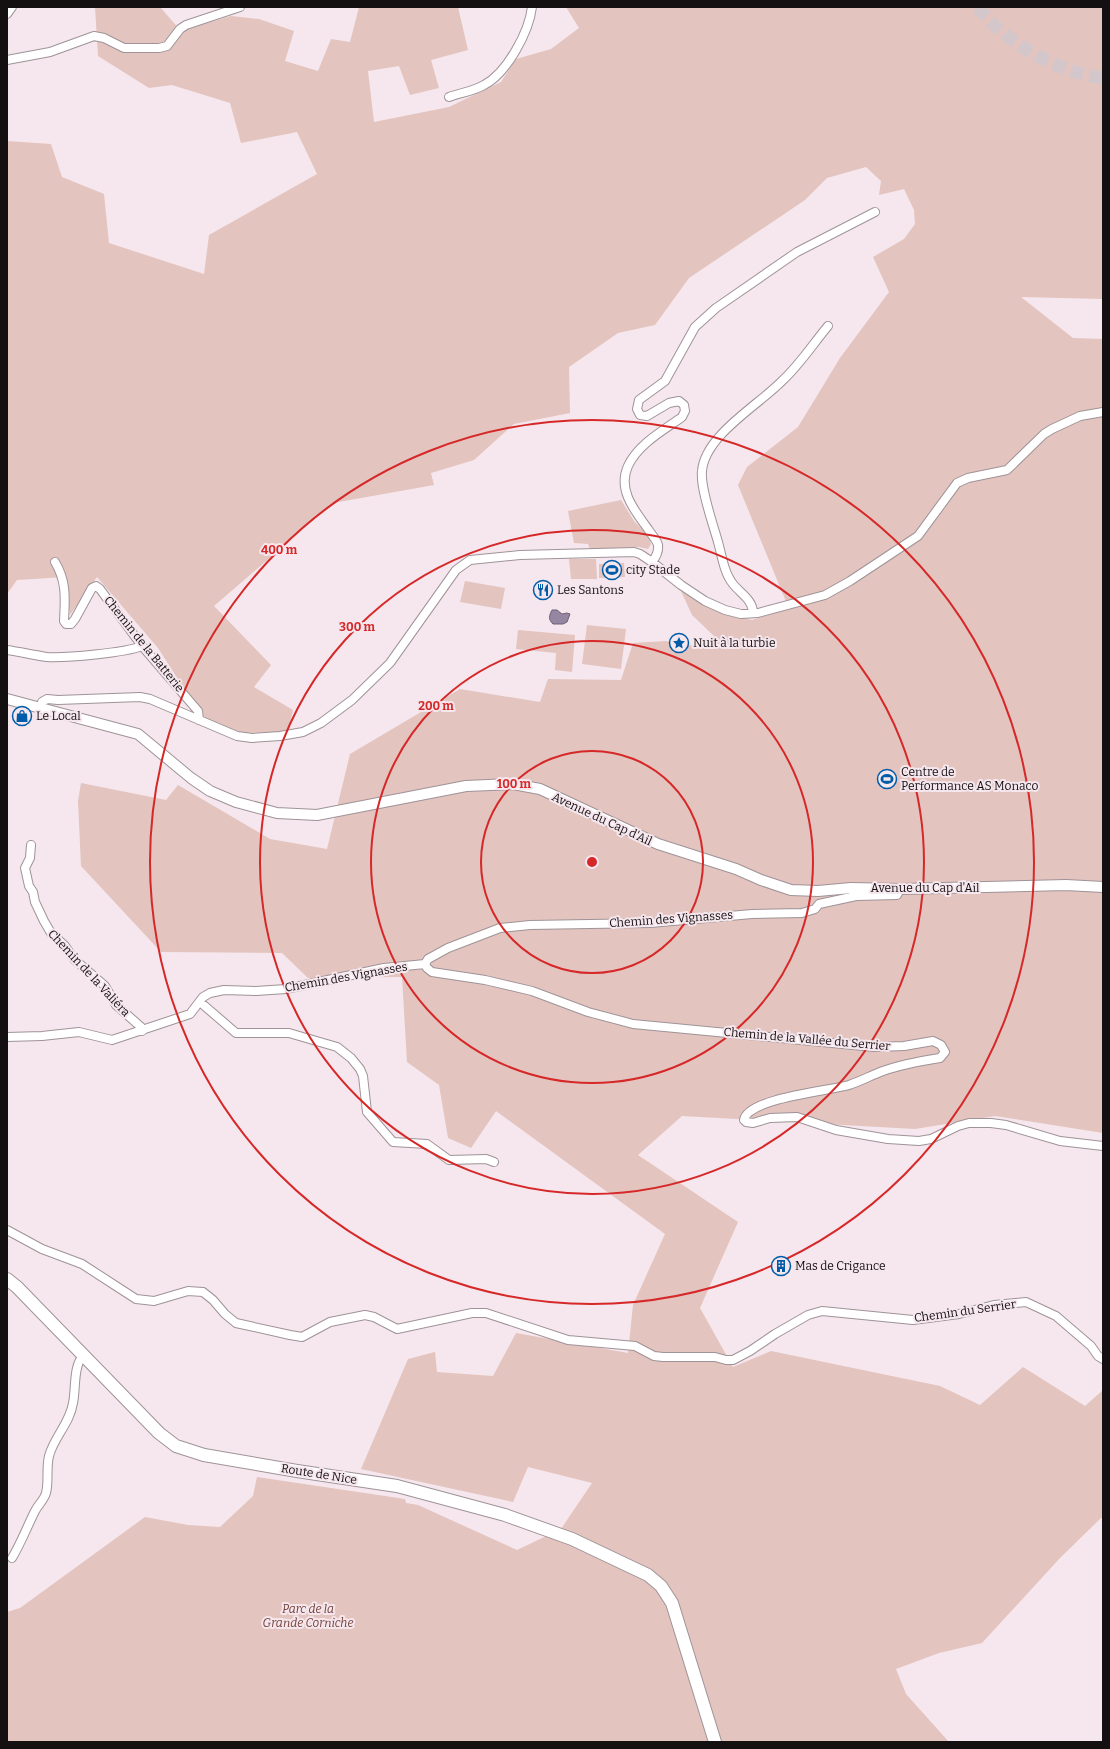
<svg xmlns="http://www.w3.org/2000/svg" width="1110" height="1749" font-family="Bitter,serif">
  <style>
    .green { fill: #e3c4bf }
    .water { fill: #9686a2; stroke: #6f6276 }
    .lines { fill: none; stroke-linecap: round; stroke-linejoin: round }
    .primary-tunnel { stroke: #d3c7cc; stroke-width: 13; stroke-dasharray: 13 6; stroke-linecap: butt }
    .minor-casing { stroke: #9f9398; stroke-width: 10 }
    .tertiary-casing { stroke: #9f9398; stroke-width: 12 }
    .secondary-casing { stroke: #9f9398; stroke-width: 14 }
    .minor { stroke: #fff; stroke-width: 8 }
    .tertiary { stroke: #fff; stroke-width: 10 }
    .secondary { stroke: #fff; stroke-width: 12 }
    .ring { fill: none; stroke: #d62828; stroke-width: 2 }
    .labels { text-anchor: middle; stroke-width: 4; stroke-linejoin: round; paint-order: stroke }
    .poi-label { font-size: 12px; fill: #140f11; stroke: #f5e7ed; text-anchor: start }
    .street-label { font-size: 12px; fill: #140f11; stroke: #f5e7ed }
    .park-label { font-size: 12px; font-style: italic; fill: #75413a; stroke: #f5e7ed }
    .centre { fill: #d62828; stroke: #f5e7ed; stroke-width: 2 }
    .ring-label { font-size: 12px; text-anchor: middle; font-weight: bold; fill: #d62828; stroke: #f5e7ed; stroke-width: 4; stroke-linejoin: round; paint-order: stroke }
  </style>
  <rect width="100%" height="100%" fill="#f5e7ed"/>
  <path class="green" d="M95 7H160L181 31 231 16 259 19 294 31 285 61 318 71 331 39 350 42 359 7H458L468 50 431 60 439 88 410 95 399 66 368 71 374 122 449 107 501 82 516 59 551 49 579 28 566 7H1103V299L1021 297 1073 338 1103 339V1133L995 1116 915 1129 682 1116 638 1155 738 1222 700 1308 733 1367 771 1351 940 1386 980 1405 1023 1367 1085 1406 1103 1390V1518H1101L1060 1558 982 1643 939 1653 896 1669 906 1694 949 1742H7V1612L20 1608 145 1517 188 1525 220 1527 253 1496 257 1477 405 1499 406 1503 418 1505 517 1550 561 1529 592 1483 528 1467 513 1502 361 1469 408 1359 435 1352 437 1372 493 1376 516 1333 628 1353 633 1305 665 1234 496 1111 471 1148 448 1138 439 1085 407 1062 402 977 308 978 282 953 161 952 81 866 78 801 81 783 166 800 178 785 270 839 327 849 350 754 460 689 540 702 548 679 621 680 633 643 666 641 707 648 715 637 692 615 681 591 716 611 752 620 789 609 738 485 747 467 798 427 840 358 889 292 873 257 904 239 915 224 914 210 904 189 879 195 881 181 866 167 827 178 805 200 689 278 655 325 618 333 569 367 570 413 514 424 474 460 431 473 434 485 333 503 214 606 271 665 254 687 293 710 288 732 244 733 204 720 158 648 97 577 70 615 65 577 17 580 7 594V141L51 144 62 177 104 194 109 243 204 274 209 235 317 174 297 132 241 143 230 103 172 85 149 88 98 56Z
    M621 500 634 521 649 536 651 544 648 549 639 547 590 549 588 544 574 543 568 511Z
    M569 559H596L597 579H571Z
    M624 563 625 577 599 578V564Z
    M465 581 505 588 501 609 460 602Z
    M587 625 626 629 621 669 582 664Z
    M518 630 575 635 572 672 555 670 556 653 516 649Z"/>
  <path class="water" d="M552 610H557L562 614 567 613 570 614 567 622 563 624H553C548 619 549 616 552 610Z"/>
  <g class="lines">
    <path class="primary-tunnel" d="M978 7C1004 42 1059 73 1103 78"/>
    <defs>
      <path id="minor" d="M7 14 12 7
        M7 60 50 52 94 36 104 38 124 48H159L167 46 180 29 186 25 240 7
        M449 97C460 93 474 91 484 85 507 73 529 32 532 7
        M55 562C67 582 65 599 64 621L66 624H71L75 619 92 588 96 586 100 589 142 646 198 711 199 720
        M652 562C656 557 659 552 658 545 657 540 651 534 648 529 635 511 617 490 628 466 638 444 664 430 682 417L685 411 684 405 679 401 669 403 647 416 640 415 637 409 639 400 665 381 695 327 716 308 797 252 875 212
        M753 613C753 600 741 594 733 584 724 573 722 556 718 542 713 524 700 488 702 471 705 435 759 405 783 380 800 364 813 344 828 326
        M7 650C20 652 34 655 47 657 66 658 125 653 142 646
        M41 707 42 702 47 699 58 700 140 697 150 699 237 736 252 738 280 736 303 732 321 723 352 700 390 663 456 570 470 560 520 555 634 552 640 554 652 562 681 585 705 601 725 610 741 614 758 613 825 595 850 581 918 536 957 483 968 478 1007 470 1044 434 1052 429 1080 416 1103 412
        M31 845 30 858 25 868 29 886 33 892 35 902 44 921 51 933 65 946 74 959 105 986 116 1005 141 1027 142 1031
        M425 964 427 968 432 972 485 980 532 991 588 1012 633 1024 874 1047 904 1046 933 1041 941 1045 945 1052 940 1058C921 1061 902 1064 883 1071 872 1075 861 1081 849 1085 829 1091 748 1098 744 1120L746 1122 753 1123 770 1118 797 1117 836 1130 888 1139 919 1141 931 1139 958 1126 969 1123H991L1006 1125 1060 1141 1103 1146
        M425 964 428 959 448 948 500 928 530 925 650 923 752 914 802 913 815 909 819 904 856 896 897 895 900 889
        M200 1002 236 1033H289L337 1047 351 1058 360 1069 363 1076 367 1112 393 1142 427 1144 449 1160 486 1159 494 1162
        M7 1037 42 1036 79 1032 112 1040 190 1014 203 997 210 993 224 990 256 991 286 989 384 968 425 964
        M7 1230 42 1249 82 1264 136 1299 154 1301 188 1291 203 1292 213 1300 225 1314 236 1323 290 1335 302 1337 330 1322 365 1315 374 1317 397 1329 472 1313H486L568 1340 635 1346 654 1356 663 1357H715L726 1360H733L750 1351 775 1334 808 1315 822 1311 913 1320 959 1314 994 1305 1026 1302 1056 1316 1091 1346 1098 1356 1103 1359
        M12 1558C21 1543 27 1527 35 1511 38 1505 44 1500 46 1493 49 1482 46 1468 49 1456 54 1437 70 1423 73 1403 76 1390 73 1366 83 1356"/>
      <path id="tertiary" d="M7 699 138 734 191 778 210 791 236 802 277 813 317 815 466 786 513 784 540 789 658 844 736 869 761 880 791 890 818 891 851 888 900 889 1066 885 1103 887"/>
      <path id="secondary" d="M7 1279 17 1287 159 1433 176 1446 204 1455 297 1471 397 1486 505 1515 572 1539 648 1575 661 1586 672 1603 715 1742"/>
    </defs>
    <use href="#minor" class="minor-casing"/>
    <use href="#tertiary" class="tertiary-casing"/>
    <use href="#secondary" class="secondary-casing"/>
    <use href="#minor" class="minor"/>
    <use href="#tertiary" class="tertiary"/>
    <use href="#secondary" class="secondary"/>
  </g>
  <g class="ring">
    <circle cx="592" cy="862" r="111"/>
    <circle cx="592" cy="862" r="221"/>
    <circle cx="592" cy="862" r="332"/>
    <circle cx="592" cy="862" r="442"/>
  </g>
  <defs>
    <symbol id="stadium-ring" viewBox="-11 -11 22 22"><circle r="9.5" fill="#f5e7ed" stroke="#005ca9" stroke-width="1.5"/><path d="M0-5a6.5 5 0 1 0 0 10a6.5 5 0 1 0 0-10ZM-3.5-1.8h7v3.6h-7Z" fill="#005ca9"/></symbol>
    <symbol id="restaurant-ring" viewBox="-11 -11 22 22"><circle r="9.5" fill="#f5e7ed" stroke="#005ca9" stroke-width="1.5"/><path d="M-5-6h1v4h1v-4h1v4h1v-4h1v5L-1.5 .5V6h-2V.5L-5-1ZM5-6V6H3V1.5H1.5Q1.5-4 5-6Z" fill="#005ca9"/></symbol>
    <symbol id="sight-ring" viewBox="-11 -11 22 22"><circle r="9.5" fill="#f5e7ed" stroke="#005ca9" stroke-width="1.5"/><path d="M0-6L1.8-2.2L6-1.7L2.9 1.2L3.7 5.4L0 3.3L-3.7 5.4L-2.9 1.2L-6-1.7L-1.8-2.2Z" fill="#005ca9"/></symbol>
    <symbol id="shop-ring" viewBox="-11 -11 22 22"><circle r="9.5" fill="#f5e7ed" stroke="#005ca9" stroke-width="1.5"/><path d="M-5-2.5h2.3a2.7 3.5 0 0 1 5.4 0H5L5.5 6h-11ZM-1.5-2.5h3a1.5 2.3 0 0 0-3 0Z" fill="#005ca9"/></symbol>
    <symbol id="building-ring" viewBox="-11 -11 22 22"><circle r="9.5" fill="#f5e7ed" stroke="#005ca9" stroke-width="1.5"/><path d="M-4-6H4V6H1V3H-1V6H-4ZM-2.5-4.3h1.7v1.8h-1.7ZM.8-4.3h1.7v1.8H.8ZM-2.5-1h1.7V.8h-1.7ZM.8-1h1.7V.8H.8Z" fill="#005ca9"/></symbol>
  </defs>
  <g fill-rule="evenodd">
    <use href="#stadium-ring" x="601" y="559" width="22" height="22"/>
    <use href="#restaurant-ring" x="532" y="579" width="22" height="22"/>
    <use href="#sight-ring" x="668" y="632" width="22" height="22"/>
    <use href="#shop-ring" x="11" y="705" width="22" height="22"/>
    <use href="#stadium-ring" x="876" y="768" width="22" height="22"/>
    <use href="#building-ring" x="770" y="1255" width="22" height="22"/>
  </g>
  <g class="labels">
    <g class="poi-label">
      <text x="626" y="574">city Stade</text>
      <text x="557" y="594">Les Santons</text>
      <text x="693" y="647">Nuit à la turbie</text>
      <text x="36" y="720">Le Local</text>
      <text x="901" y="776">Centre de<tspan x="901" dy="14">Performance AS Monaco</tspan></text>
      <text x="795" y="1270">Mas de Crigance</text>
    </g>
    <g class="street-label">
      <text transform="translate(144 644) rotate(51)" y="4">Chemin de la Batterie</text>
      <text transform="translate(602 819) rotate(25)" y="4">Avenue du Cap d'Ail</text>
      <text x="925" y="892">Avenue du Cap d'Ail</text>
      <text transform="translate(671 919) rotate(-4)" y="4">Chemin des Vignasses</text>
      <text transform="translate(89 973) rotate(47)" y="4">Chemin de la Valiéra</text>
      <text transform="translate(346 977) rotate(-10)" y="4">Chemin des Vignasses</text>
      <text transform="translate(807 1039) rotate(5)" y="4">Chemin de la Vallée du Serrier</text>
      <text transform="translate(965 1311) rotate(-8)" y="4">Chemin du Serrier</text>
      <text transform="translate(319 1474) rotate(9)" y="4">Route de Nice</text>
    </g>
    <g class="park-label">
      <text x="308" y="1613">Parc de la<tspan x="308" dy="14">Grande Corniche</tspan></text>
    </g>
  </g>
  <circle cx="592" cy="862" r="6" class="centre"/>
  <g class="ring-label">
    <text x="279" y="554">400 m</text>
    <text x="357" y="631">300 m</text>
    <text x="436" y="710">200 m</text>
    <text x="514" y="788">100 m</text>
  </g>
  <rect width="1110" height="1749" fill="none" stroke="#140f11" stroke-width="16"/>
</svg>
